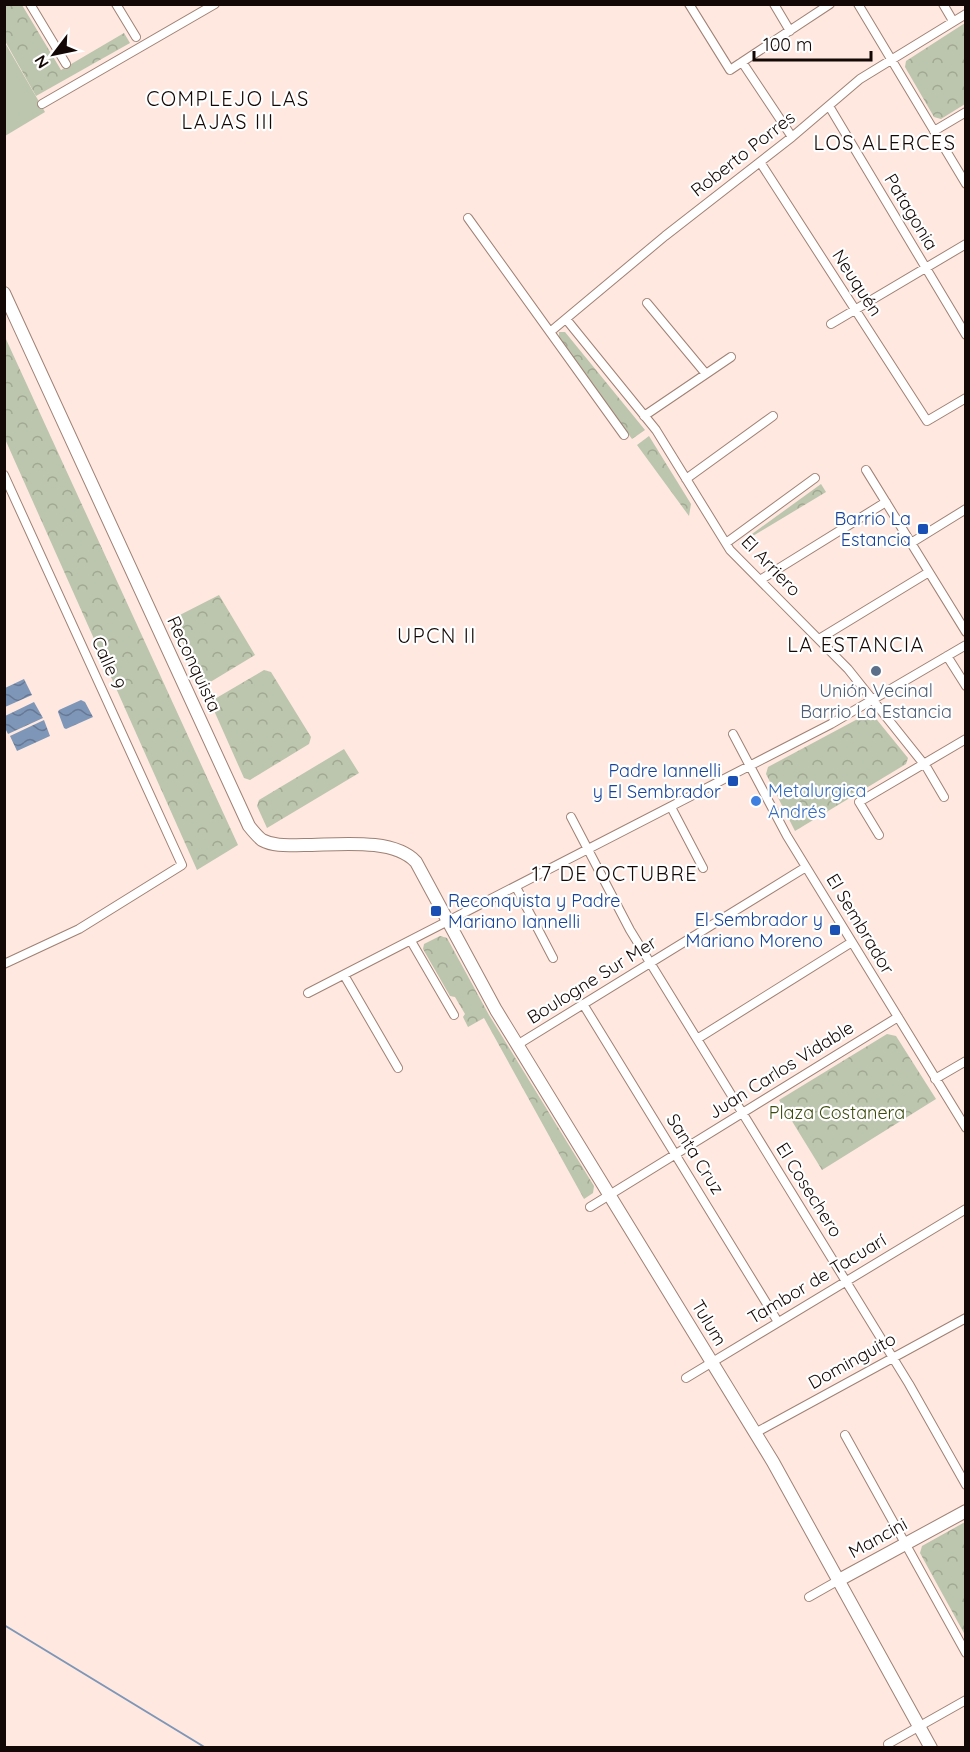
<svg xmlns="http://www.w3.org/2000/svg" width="970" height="1752" font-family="Quicksand,sans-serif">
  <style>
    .green { fill: #bcc5ad }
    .forest { fill: url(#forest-crowns) }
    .water { fill: url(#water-waves) }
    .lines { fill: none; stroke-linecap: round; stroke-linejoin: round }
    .stream { stroke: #7e96b7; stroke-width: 2 }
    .street-casing { stroke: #a08074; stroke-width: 10 }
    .secondary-casing { stroke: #a08074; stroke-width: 14 }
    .street { stroke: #fff; stroke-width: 8 }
    .secondary { stroke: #fff; stroke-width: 12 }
    .transit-dot { fill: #1a4fb4; stroke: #fff; stroke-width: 2 }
    .service-dot { fill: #5c6f8a; stroke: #fff; stroke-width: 2 }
    .shop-dot { fill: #3f7fe0; stroke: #fff; stroke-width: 2 }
    .labels { text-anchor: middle; stroke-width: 4.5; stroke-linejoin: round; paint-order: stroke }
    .street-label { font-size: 18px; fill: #130805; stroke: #fff }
    .transit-label { font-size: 18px; fill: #164399; stroke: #fff; text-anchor: end }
    .service-label { font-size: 18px; fill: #4e5e75; stroke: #fff }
    .shop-label { font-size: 18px; fill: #366cbe; stroke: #fff; text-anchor: start }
    .park-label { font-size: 18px; fill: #3d4c0d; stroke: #fff }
    .neighbourhood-label { font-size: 20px; letter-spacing: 1.5px; fill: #130805; stroke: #fff }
  </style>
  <defs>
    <pattern id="forest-crowns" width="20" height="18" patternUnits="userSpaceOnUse" patternTransform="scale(1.5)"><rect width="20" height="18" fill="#bcc5ad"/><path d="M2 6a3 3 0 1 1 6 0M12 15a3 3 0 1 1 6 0" fill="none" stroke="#a1a893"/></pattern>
    <pattern id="water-waves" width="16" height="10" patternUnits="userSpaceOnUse" patternTransform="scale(1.5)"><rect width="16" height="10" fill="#7e96b7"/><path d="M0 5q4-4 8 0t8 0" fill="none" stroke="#667893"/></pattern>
  </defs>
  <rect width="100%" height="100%" fill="#fee8e0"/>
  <path class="green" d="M4 41 45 112 5 136H4Z"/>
  <path class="forest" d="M4 5H22L61 70 124 33 130 43 36 96 5 41Z
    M965 23V104L941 119 934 117 905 67 906 61Z
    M559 332H565L645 430 632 439 559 339Z
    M5 337 238 845 197 870 5 439Z
    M649 436 691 504 689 516 637 445Z
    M821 484 826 492 738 545 741 542Z
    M219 595 255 655 207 684 201 683 172 619Z
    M264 670 271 672 311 737 309 744 250 780 244 778 212 706 213 700Z
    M867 714 873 715 908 758 906 764 795 831 766 774 768 767Z
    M344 749 359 773 267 828 257 806 259 800Z
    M440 936 447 938 489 1015 594 1186 593 1193 584 1199 484 1018 468 1027 463 1017 465 1014 455 997 450 996 423 949 424 944Z
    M887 1034 896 1036 936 1099 822 1170 779 1100Z
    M965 1522V1635L920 1553 922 1546Z"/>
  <path class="water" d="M24 679 32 695 5 707V688Z
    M81 700 85 702 93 717 66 729 64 728 58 712 59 710Z
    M34 702 43 718 8 734 5 728V716Z
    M44 720 50 736 17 751 10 736Z"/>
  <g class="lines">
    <path class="stream" d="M4 1625 206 1748"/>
    <defs>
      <path id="street" d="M30 4 66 64
        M116 4 136 37
        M689 4 730 70 830 4
        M774 4 790 31
        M858 4 966 184
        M943 4 953 21
        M742 62 792 137
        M42 104 215 4
        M829 106 966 335
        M934 131 966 112
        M760 162 927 421 966 398
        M468 218 624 435
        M647 303 706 374
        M566 319 656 430 730 550 848 669 927 768 944 797
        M831 324 966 244
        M550 332 665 236 792 137 860 79 966 14
        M644 416 731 357
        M866 470 966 632
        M4 475 182 865 79 929 4 964
        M686 479 773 416
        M726 543 815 478
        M911 543 966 509
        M760 580 886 502
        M819 639 929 572
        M947 656 966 686
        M733 734 787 836 966 1128
        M671 807 703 868
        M571 817 630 930 909 1384 966 1485
        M879 835 859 802 966 739
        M516 887 553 958
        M411 941 454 1015
        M344 975 398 1068
        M308 993 831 724 966 645
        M583 1004 778 1322
        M697 1039 852 942
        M517 1045 806 867
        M935 1079 966 1061
        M590 1207 898 1017
        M686 1378 966 1209
        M755 1433 966 1318
        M845 1435 966 1653
        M809 1597 839 1580
        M888 1744 966 1700"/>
      <path id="secondary" d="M4 293 249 826C253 831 257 836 262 840 275 847 290 845 304 845 336 845 393 837 416 862L496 1010 773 1462 931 1748
        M839 1580 966 1511"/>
    </defs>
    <use href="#street" class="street-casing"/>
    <use href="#secondary" class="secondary-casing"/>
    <use href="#street" class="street"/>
    <use href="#secondary" class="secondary"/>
  </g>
  <g class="transit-dot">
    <rect x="917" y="523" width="12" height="12" rx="3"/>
    <rect x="727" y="775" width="12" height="12" rx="3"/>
    <rect x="430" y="905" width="12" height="12" rx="3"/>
    <rect x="829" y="924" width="12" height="12" rx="3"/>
  </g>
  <circle class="service-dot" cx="876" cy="671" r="6"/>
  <circle class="shop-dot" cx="756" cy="801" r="6"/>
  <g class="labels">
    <g class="street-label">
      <text transform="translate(743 154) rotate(-38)" y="6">Roberto Porres</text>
      <text transform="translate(911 212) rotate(59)" y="6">Patagonia</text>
      <text transform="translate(857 283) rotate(57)" y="6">Neuquén</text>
      <text transform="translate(771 566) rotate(46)" y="6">El Arriero</text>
      <text transform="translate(108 663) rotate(66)" y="6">Calle 9</text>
      <text transform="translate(194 664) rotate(65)" y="6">Reconquista</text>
      <text transform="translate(860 924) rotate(59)" y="6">El Sembrador</text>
      <text transform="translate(592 980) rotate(-32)" y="6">Boulogne Sur Mer</text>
      <text transform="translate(781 1070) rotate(-32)" y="6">Juan Carlos Vidable</text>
      <text transform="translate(695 1154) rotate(58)" y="6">Santa Cruz</text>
      <text transform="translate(809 1190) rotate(58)" y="6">El Cosechero</text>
      <text transform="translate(817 1279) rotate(-31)" y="6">Tambor de Tacuarí</text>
      <text transform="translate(709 1323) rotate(59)" y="6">Tulum</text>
      <text transform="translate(852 1361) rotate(-29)" y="6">Dominguito</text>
      <text transform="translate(878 1538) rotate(-29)" y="6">Mancini</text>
    </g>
    <g class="transit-label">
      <text x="911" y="525">Barrio La<tspan x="911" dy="21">Estancia</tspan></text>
      <text x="721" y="777">Padre Iannelli<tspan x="721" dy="21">y El Sembrador</tspan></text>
      <text x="448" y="907" text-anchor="start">Reconquista y Padre<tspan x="448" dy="21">Mariano Iannelli</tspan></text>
      <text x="823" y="926">El Sembrador y<tspan x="823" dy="21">Mariano Moreno</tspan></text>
    </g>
    <g class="service-label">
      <text x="876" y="697">Unión Vecinal<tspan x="876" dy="21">Barrio La Estancia</tspan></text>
    </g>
    <g class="shop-label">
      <text x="768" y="797">Metalurgica<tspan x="768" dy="21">Andrés</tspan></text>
    </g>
    <g class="park-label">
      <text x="837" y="1119">Plaza Costanera</text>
    </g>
    <g class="neighbourhood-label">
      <text x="228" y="106">COMPLEJO LAS<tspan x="228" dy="23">LAJAS III</tspan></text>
      <text x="885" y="150">LOS ALERCES</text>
      <text x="437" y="643">UPCN II</text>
      <text x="856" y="652">LA ESTANCIA</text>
      <text x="615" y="881">17 DE OCTUBRE</text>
    </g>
  </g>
  <rect width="970" height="1752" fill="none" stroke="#130805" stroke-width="12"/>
  <g transform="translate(54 54) rotate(238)" stroke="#ffffff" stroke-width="4.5" paint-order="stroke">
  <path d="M0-4.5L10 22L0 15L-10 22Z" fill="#130805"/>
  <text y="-9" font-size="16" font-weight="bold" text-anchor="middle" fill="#130805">N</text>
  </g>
  <path d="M754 51v9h117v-9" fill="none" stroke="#130805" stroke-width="3"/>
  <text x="763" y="51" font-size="18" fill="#130805" stroke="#ffffff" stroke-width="4.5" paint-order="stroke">100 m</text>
</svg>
